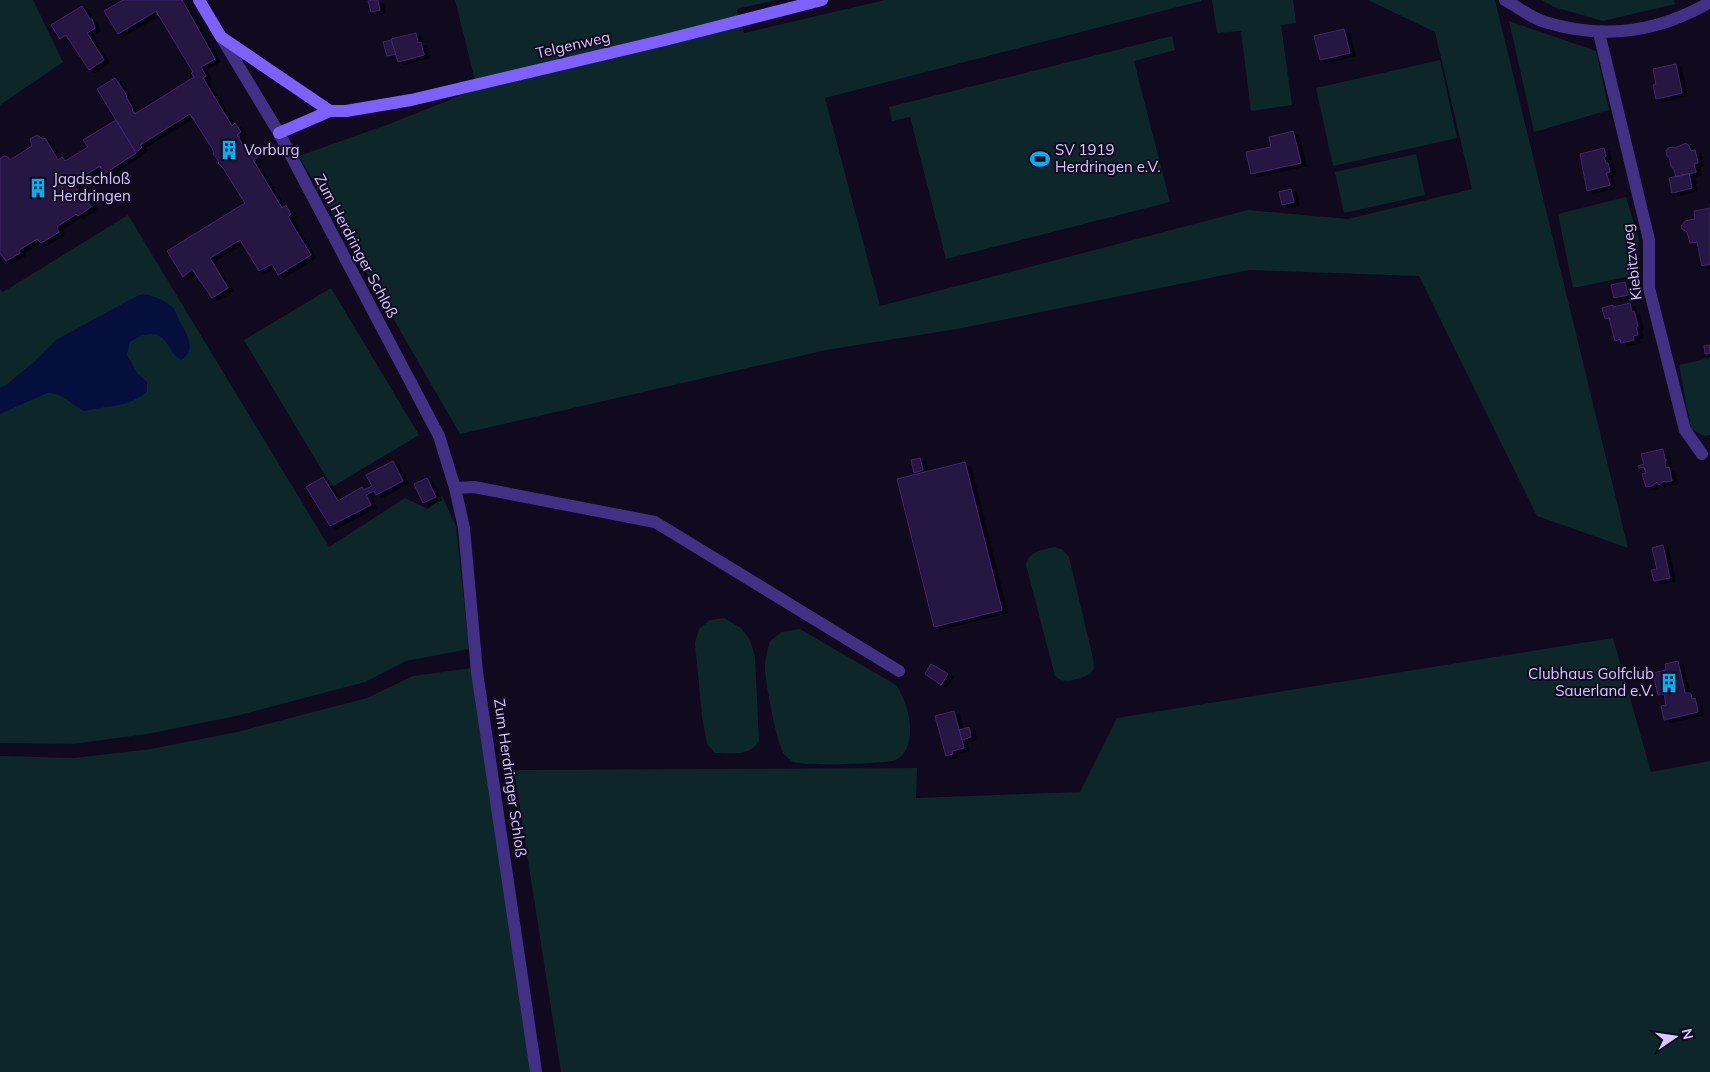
<svg xmlns="http://www.w3.org/2000/svg" width="1710" height="1072" font-family="Mulish,sans-serif">
  <style>
    .green { fill: #0c262a }
    .water { fill: #040f3e }
    .building { fill: #251442; stroke: #402471; filter: url(#shadow) }
    .lines { fill: none; stroke-linecap: round; stroke-linejoin: round }
    .minor { stroke: #413083; stroke-width: 12 }
    .tertiary { stroke: #413083; stroke-width: 12 }
    .secondary { stroke: #7e5fff; stroke-width: 12 }
    .labels { text-anchor: middle; stroke-width: 4; stroke-linejoin: round; paint-order: stroke }
    .street-label { font-size: 15px; fill: #d8c8ff; stroke: #110a1f }
    .poi-label { font-size: 15px; fill: #d8c8ff; stroke: #110a1f; text-anchor: start }
  </style>
  <defs>
    <filter id="shadow"><feDropShadow dx="5.5" dy="3" stdDeviation="0" flood-color="#0009"/></filter>
  </defs>
  <rect width="100%" height="100%" fill="#110a1f"/>
  <path class="green" d="M0 0H33L63 62 0 105Z
    M455 0H774L737 9 744 33 885 0H1201V1L825 98 880 306 1248 210 1348 219 1472 189 1435 32 1368 0H1495L1628 548 1537 516 1419 276 1249 270 957 329 826 350 460 434 299 156 389 124 477 89Z
    M1212 0H1293L1296 23 1281 25 1292 105 1251 111 1241 31 1217 33Z
    M1541 0H1674L1675 4 1603 21 1554 7Z
    M1509 21 1596 51 1609 110 1534 132Z
    M1172 36 1175 50 1134 61 1170 202 946 259 910 117 892 121 889 107Z
    M1440 60 1457 138 1333 166 1316 88Z
    M1416 154 1425 195 1344 213 1335 172Z
    M1626 197 1639 240 1636 275 1573 288 1558 214Z
    M128 215 329 547 405 498 428 509 442 496 456 526 469 649 406 661 365 682 236 716 147 734 72 744 0 743V289L3 292Z
    M331 288 419 435 332 487 244 340Z
    M1710 358V435L1704 436 1691 429 1679 365Z
    M1055 547 1063 550 1069 557 1093 658 1094 668 1090 674C1079 678 1065 686 1055 676L1026 565C1028 551 1043 550 1055 547Z
    M724 618 741 628 750 640 755 657 759 741C750 757 731 753 715 753L707 744 702 716 695 643 699 629 710 620Z
    M800 629 896 685C909 703 920 746 896 760 888 764 803 766 794 762 791 761 787 757 785 755 777 746 765 681 765 667 765 658 768 649 770 641L782 632Z
    M1613 638 1651 772 1710 761V1072H561L514 770 917 768 916 798 1080 792 1117 718Z
    M472 668 533 1072H0V756L74 758 151 749 237 732 367 698 413 676Z"/>
  <path class="water" d="M143 294C152 295 164 300 171 306 175 309 177 315 179 320 186 333 198 350 181 360 174 356 172 351 168 345 158 329 144 333 130 342L127 355 138 374 147 382V391C127 409 107 405 84 411 71 404 62 392 47 393L0 414V388L6 385 35 361 56 340 135 297Z"/>
  <path class="building" d="M123 0H182L215 59 201 67 206 76 203 78 232 126 235 123 241 132 237 135 238 137 239 136V139L247 151 251 149 257 158 253 160 282 208 286 205 291 214 288 217 311 255 278 275 272 264 259 271 240 240 210 258 228 288 212 298 192 269 183 277 167 251 245 203 223 168 218 163 219 162 217 159 213 154 214 153 212 148 190 114 140 145 142 147 138 151H135L97 89 115 78 127 96 126 97 133 109 132 110 135 114 194 77 191 73 193 72 156 11 118 34 104 11Z
    M373 0H378L380 10 371 12 368 1Z
    M82 6 90 19H92L95 28 87 33 104 60 89 70 66 35 60 39 51 25Z
    M1344 29 1350 53 1320 60 1314 36Z
    M416 33 418 43 421 42 424 55 398 62 391 39Z
    M391 40 396 54 387 56 383 42Z
    M1676 64 1682 93 1656 99 1653 85 1656 84 1653 69Z
    M116 120 136 153 104 174 100 166 73 182 80 195 82 193 91 207 78 216 76 214 58 226 57 228 59 232 41 243 37 239 19 250 20 253 6 261 0 253V159L4 156 8 157 10 160 32 146 30 139 37 135 43 139 45 138 58 160 62 157 65 161 88 147 83 140Z
    M1293 131 1301 163 1251 174 1246 152 1271 147 1269 137Z
    M1686 143 1689 146 1691 151 1695 150 1698 163 1694 164 1696 172 1676 177 1674 170 1671 166 1669 157 1667 156 1666 151 1668 148 1673 147 1675 148Z
    M1604 148 1606 156 1604 158 1606 163H1608L1610 172 1606 173 1610 185 1587 191 1580 154Z
    M1689 173 1692 188 1672 193 1669 178Z
    M1291 189 1294 202 1282 205 1279 192Z
    M1710 208V264L1702 266 1697 242 1690 243 1687 232 1682 229 1681 226 1685 221 1695 219 1694 211Z
    M1625 282 1628 295 1614 298 1611 285Z
    M1630 303 1632 312 1634 311 1638 326 1636 327 1638 335 1633 336 1634 340 1621 343 1620 339 1615 341 1609 318 1605 319 1602 308 1613 305V307Z
    M1710 345V353L1705 354 1704 346Z
    M1663 449 1665 460H1667L1665 461 1666 468 1669 467 1672 481 1665 482 1664 481 1659 485 1657 482 1652 486 1646 487 1642 474 1646 473 1644 467 1639 468 1638 466 1644 464 1641 454Z
    M920 458 923 470 914 473 911 460Z
    M393 461 403 481 376 495 374 491 366 495 371 505 330 526 306 487 323 477 338 501 362 487 364 490 372 486 366 475Z
    M965 462 1002 610 934 627 897 479Z
    M427 478 436 497 423 503 414 484Z
    M1663 545 1670 578 1654 581 1651 570 1657 569 1652 548Z
    M1678 661 1685 693H1689L1691 694 1692 699 1695 698 1698 712 1664 720 1661 706 1666 705 1664 694 1658 695 1653 673 1666 670 1665 664Z
    M931 664 948 674 941 685 925 674Z
    M954 711 964 748 952 751 953 754 946 756 935 716Z
    M969 727 971 737 962 740 959 730Z"/>
  <g class="lines">
    <path class="minor" d="M1505 0C1518 7 1531 18 1545 22 1603 40 1657 33 1710 2
      M1599 33 1649 240V288L1685 430 1702 454
      M455 488 474 487 655 522 899 671"/>
    <path class="tertiary" d="M221 37 279 133 439 436 455 488 464 528 477 672 536 1072"/>
    <path class="secondary" d="M199 0 221 37 330 111
      M279 133 330 111H346L411 100 665 40 822 0"/>
  </g>
  <defs>
    <symbol id="building-bare" viewBox="-9 -9 18 18"><path d="M-4-6H4V6H1V3H-1V6H-4ZM-2.5-4.3h1.7v1.8h-1.7ZM.8-4.3h1.7v1.8H.8ZM-2.5-1h1.7V.8h-1.7ZM.8-1h1.7V.8H.8Z" fill="#00b1f3" stroke="#110a1f" stroke-width="2.5" paint-order="stroke"/></symbol>
    <symbol id="stadium-bare" viewBox="-9 -9 18 18"><path d="M0-5a6.5 5 0 1 0 0 10a6.5 5 0 1 0 0-10ZM-3.5-1.8h7v3.6h-7Z" fill="#00b1f3" stroke="#110a1f" stroke-width="2.5" paint-order="stroke"/></symbol>
  </defs>
  <g fill-rule="evenodd">
    <use href="#building-bare" x="215" y="136" width="28" height="28"/>
    <use href="#stadium-bare" x="1026" y="145" width="28" height="28"/>
    <use href="#building-bare" x="24" y="174" width="28" height="28"/>
    <use href="#building-bare" x="1655" y="669" width="28" height="28"/>
  </g>
  <g class="labels">
    <g class="street-label">
      <text transform="translate(573 45) rotate(-13)" y="5">Telgenweg</text>
      <text transform="translate(356 246) rotate(62)" y="5">Zum Herdringer Schloß</text>
      <text transform="translate(1632 262) rotate(-97)" y="5">Kiebitzweg</text>
      <text transform="translate(510 778) rotate(82)" y="5">Zum Herdringer Schloß</text>
    </g>
    <g class="poi-label">
      <text x="244" y="155">Vorburg</text>
      <text x="1055" y="155">SV 1919<tspan x="1055" dy="17">Herdringen e.V.</tspan></text>
      <text x="53" y="184">Jagdschloß<tspan x="53" dy="17">Herdringen</tspan></text>
      <text x="1654" y="679" text-anchor="end">Clubhaus Golfclub<tspan x="1654" dy="17">Sauerland e.V.</tspan></text>
    </g>
  </g>
  <g transform="translate(1675 1037) rotate(77)" stroke="#110a1f" stroke-width="4" paint-order="stroke">
  <path d="M0-4L9 19L0 12L-9 19Z" fill="#d8c8ff"/>
  <text y="-8" font-size="14" font-weight="bold" text-anchor="middle" fill="#d8c8ff">N</text>
  </g>
</svg>
